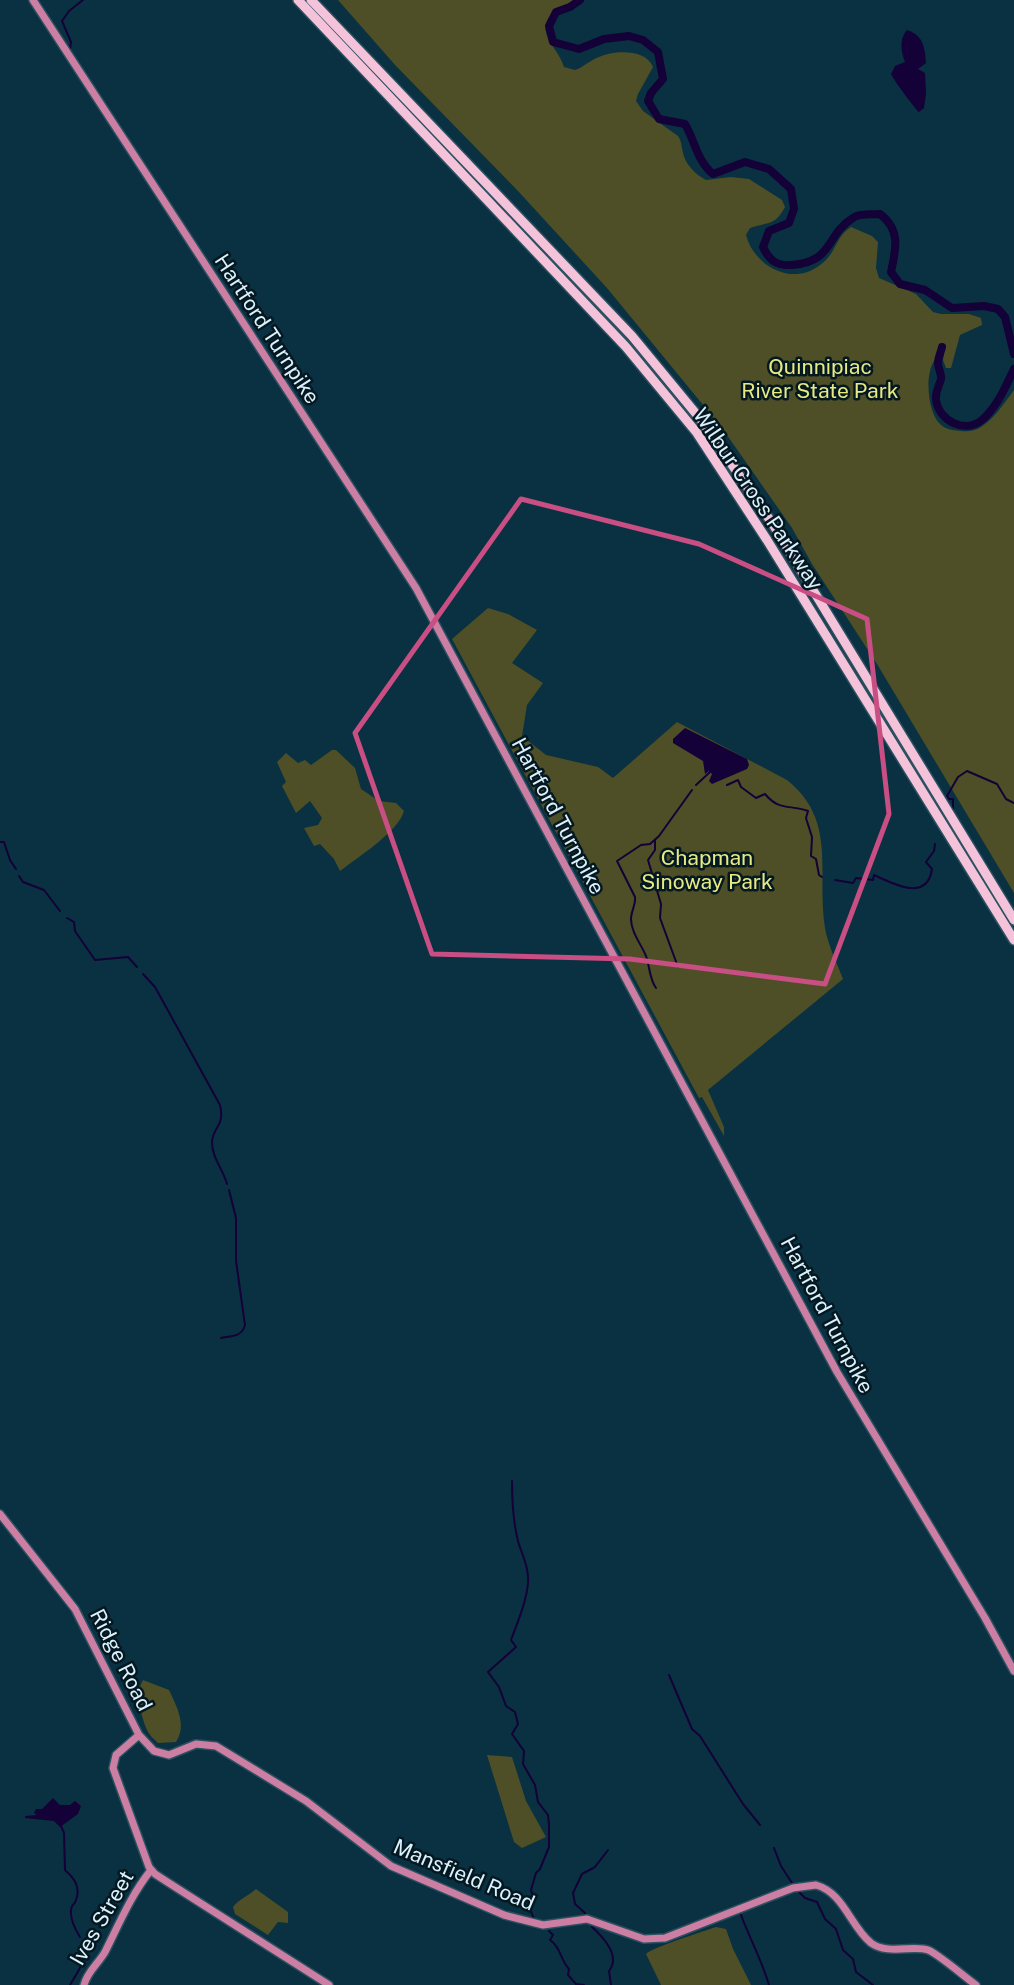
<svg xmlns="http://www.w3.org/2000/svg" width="1014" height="1985" font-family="'Public Sans',sans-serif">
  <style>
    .green { fill: #4e4f26 }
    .water { fill: #140138 }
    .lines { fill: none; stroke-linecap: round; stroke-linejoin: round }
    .stream { stroke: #140138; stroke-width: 2 }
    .river { stroke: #140138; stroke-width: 8 }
    .secondary-casing { stroke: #2b5060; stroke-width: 10 }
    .highway-casing { stroke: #2b5060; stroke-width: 12 }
    .secondary { stroke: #cc7ea3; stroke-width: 7 }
    .highway { stroke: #f5c3d9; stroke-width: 9 }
    .marked { fill: none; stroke: #c94e83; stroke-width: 5; stroke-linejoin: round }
    .labels { text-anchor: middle; stroke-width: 5; stroke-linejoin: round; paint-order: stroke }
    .street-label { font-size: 21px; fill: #ddf1fc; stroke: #041821 }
    .park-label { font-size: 21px; fill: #e7ea83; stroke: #041821 }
  </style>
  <rect width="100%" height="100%" fill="#093142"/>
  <path class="green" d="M338 0H574C568 4 560 7 554 12 532 31 559 48 564 67L575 70C584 67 590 60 599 57 615 50 646 49 653 67L638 94 636 101 643 111 678 136C682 142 681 146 683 153 685 164 696 175 706 180L731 177 749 179 782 200 785 207C774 227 769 221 750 228L746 235C754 266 792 287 820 265 837 253 835 237 851 227L872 236 878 242 876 268 879 278 916 294 933 312 941 314H969L981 318 982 325 960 335 951 368H946L943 360 944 353C922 359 926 411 940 424 946 430 953 430 961 431 968 432 975 431 981 427 994 419 1005 402 1014 390V893L877 664 812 564 792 528 722 428 607 288 518 191 396 66Z
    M488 608 508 614 537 630 512 663 543 683 527 705 522 736 546 755 598 767 613 778 677 722 787 780C838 821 816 872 825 928 828 945 837 963 843 979L708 1090 724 1127V1136L702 1097 699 1098 452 639Z
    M332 750H336L355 768 361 789 379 801 396 803 404 811C399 831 357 858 340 871L334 859 320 844 314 846 304 828 318 825 322 818 310 801 296 813 282 786 286 782 277 762 286 753 298 763 305 760 311 765Z
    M143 1680 169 1690C177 1707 187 1725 176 1742L158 1743C154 1739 149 1735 147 1730 141 1717 135 1692 143 1680Z
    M487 1755 512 1757 526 1801 546 1837 522 1848 514 1842Z
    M256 1889 288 1912V1923L278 1922 268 1935 235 1914 233 1907C239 1899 248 1896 256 1889Z
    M716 1927 726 1929 733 1949 751 1985H661L646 1954C653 1947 702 1932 716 1927Z"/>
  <path class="water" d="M907 30C923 35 925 47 926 63L918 69 925 73 926 94 924 108 919 112C915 109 893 79 891 74L895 66 905 62C901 52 899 39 907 30Z
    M685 728 747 759 749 765 747 769 712 784 709 781 712 774 709 771 705 774 703 761 673 743V739Z
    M53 1798 60 1805H70L75 1801 81 1806 78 1814 60 1827 54 1821 25 1818V1816L37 1815 34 1813 36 1809H42Z"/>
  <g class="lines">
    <path class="stream" d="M70 49 71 42 62 21 69 11 83 0
      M696 785 710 772
      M727 785 738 780 741 787 756 798 765 794C780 812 790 804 808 811L806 818 812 837 811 856 816 859 819 875 822 877
      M953 810V799H949L947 796 958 777 967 771 997 784 1006 799 1014 803
      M655 841V850L648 860 661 904 660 918 678 967
      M0 842H4L10 860 16 869
      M19 876 23 882 44 890 60 911
      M835 880 853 883 856 878 873 880 874 875C892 883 927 903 932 869L926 862 934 851 935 844
      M67 918 74 922 75 931 95 960 128 957 137 967
      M143 974 155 987 220 1105C225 1127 213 1126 212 1142 212 1158 223 1169 227 1184
      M656 988C649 978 650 967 646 956 641 944 631 932 631 919 631 911 636 905 635 897L617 861 641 845 650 844 659 836 692 790
      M221 1338C231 1336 242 1337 245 1325L236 1261V1218L229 1190
      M512 1481C512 1501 513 1521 518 1541 522 1555 529 1567 528 1583 526 1603 518 1621 511 1640L516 1647 488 1672 499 1687 506 1706 515 1712 518 1724 512 1734 524 1751 523 1764 535 1785 538 1802 548 1815 549 1825V1847L540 1869 536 1873 531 1890 534 1901 530 1909 534 1919
      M669 1675 692 1729 700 1736 743 1804 760 1825
      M61 1826 64 1833 65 1870C74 1878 81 1887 76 1900 74 1907 72 1902 71 1910 70 1920 75 1929 80 1937
      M774 1848 781 1866 792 1883
      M799 1892 805 1898 817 1902 825 1919 836 1929 843 1950 853 1959 856 1972 873 1985
      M585 1913 575 1904 573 1893 582 1874 595 1867 608 1850
      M741 1915C750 1939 762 1961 769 1985
      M592 1927C603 1937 621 1956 609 1971L611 1985
      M549 1931 553 1935 550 1940C561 1947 560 1960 569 1969L568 1975 576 1984 584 1985
      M70 1985C78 1971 86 1963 82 1946"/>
    <path class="river" d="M580 0 570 7 556 12 549 26 553 42 579 49 604 39 629 36 643 40 658 52 663 79 651 93 648 101 659 119 685 124C695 141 697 161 713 174L745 162 769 169 791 189 794 209 789 223 769 231 763 247C769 260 776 266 792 265 835 261 825 235 853 218 859 213 872 215 880 214 901 230 896 249 891 272L900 284 925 290 952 308 984 306 998 309 1005 317 1014 354
      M942 347C941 352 938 358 938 363 938 369 942 374 941 379 939 387 935 391 936 400 939 421 965 434 982 420 997 407 1005 388 1014 369"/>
    <defs>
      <path id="secondary" d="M33 0 416 588 837 1372 985 1618 1014 1671
        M0 1514 75 1609 139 1735 154 1751 169 1755 196 1744 216 1746 306 1801 391 1866 504 1915 543 1925 587 1919 644 1939 665 1938 793 1888 816 1885C844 1893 850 1926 871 1943 887 1955 914 1945 928 1950 937 1953 966 1978 976 1985
        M139 1735 116 1755 113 1768 149 1867 155 1874 172 1885 329 1985
        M84 1985C87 1972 98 1964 105 1952 119 1924 131 1895 151 1870"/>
      <path id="highway" d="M298 0 626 347 697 433 767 540 1014 940
        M311 0 632 336 702 421 774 526 1014 920"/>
    </defs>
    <use href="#secondary" class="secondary-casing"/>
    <use href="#highway" class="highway-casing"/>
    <use href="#secondary" class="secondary"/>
    <use href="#highway" class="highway"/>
  </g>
  <path class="marked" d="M521 499 699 544 867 619 889 814 825 984 630 959 432 954 355 733Z"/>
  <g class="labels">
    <g class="street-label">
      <text transform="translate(267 329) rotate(57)" y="7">Hartford Turnpike</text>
      <text transform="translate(758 499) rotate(56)" y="7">Wilbur Cross Parkway</text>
      <text transform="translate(558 816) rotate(62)" y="7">Hartford Turnpike</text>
      <text transform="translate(827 1315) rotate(62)" y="7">Hartford Turnpike</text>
      <text transform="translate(121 1660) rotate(63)" y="7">Ridge Road</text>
      <text transform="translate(464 1875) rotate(23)" y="7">Mansfield Road</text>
      <text transform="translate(102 1918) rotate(-60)" y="7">Ives Street</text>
    </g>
    <g class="park-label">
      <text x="820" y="374">Quinnipiac<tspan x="820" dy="24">River State Park</tspan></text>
      <text x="707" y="865">Chapman<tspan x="707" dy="24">Sinoway Park</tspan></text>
    </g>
  </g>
</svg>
